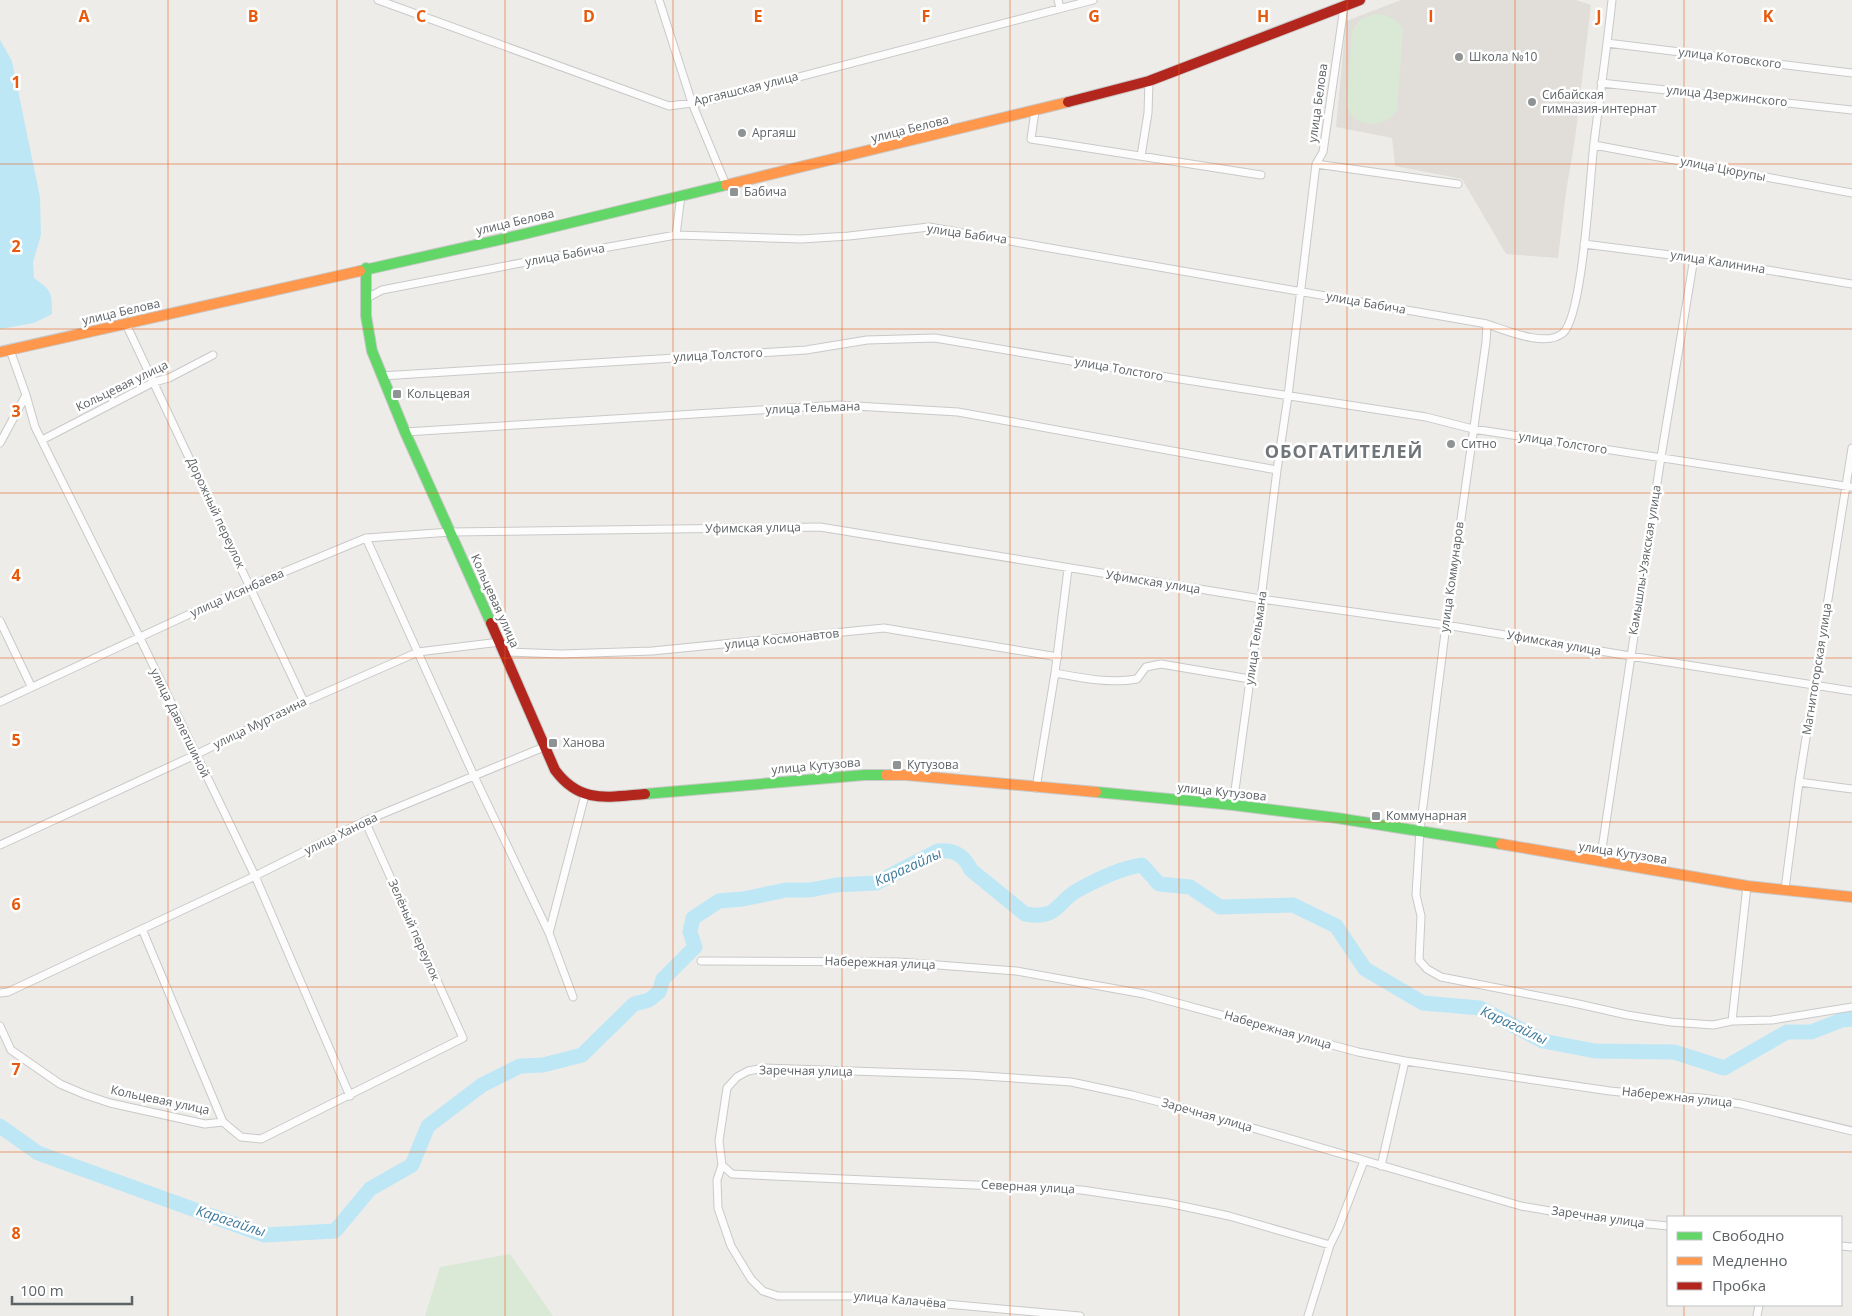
<svg xmlns="http://www.w3.org/2000/svg" width="1852" height="1316" font-family="'Open Sans',sans-serif">
  <style>
    .education { fill: #e1ded9 }
    .green { fill: #dae9d5 }
    .water { fill: #bee7f6 }
    .lines { fill: none; stroke-linecap: round; stroke-linejoin: round }
    .river { stroke: #bee7f6; stroke-width: 15 }
    .street-casing { stroke: #c8c9c8; stroke-width: 9 }
    .fast-casing { stroke: #c8c9c8; stroke-width: 12 }
    .slow-casing { stroke: #c8c9c8; stroke-width: 12 }
    .jam-casing { stroke: #c8c9c8; stroke-width: 12 }
    .street { stroke: #fcfcfc; stroke-width: 7 }
    .fast { stroke: #63d668; stroke-width: 10 }
    .slow { stroke: #ff974d; stroke-width: 10 }
    .jam { stroke: #b3261e; stroke-width: 10 }
    .grid { fill: none; stroke: #e8590c; stroke-width: 1; stroke-opacity: 0.55 }
    .poi-dot { fill: #909394; stroke: #fff; stroke-width: 2 }
    .labels { text-anchor: middle; stroke-width: 5; stroke-linejoin: round; paint-order: stroke }
    .poi-label { font-size: 12px; fill: #5e6366; stroke: #fff; text-anchor: start }
    .street-label { font-size: 12px; fill: #5e6366; stroke: #fff }
    .water-label { font-size: 14px; font-style: italic; fill: #407b9d; stroke: #fff }
    .district-label { font-size: 18px; font-weight: bold; letter-spacing: 1px; fill: #6f7578; stroke: #fff }
    .grid-label { font-size: 16px; text-anchor: middle; font-weight: bold; fill: #e8590c; stroke: #fff; stroke-width: 5; stroke-linejoin: round; paint-order: stroke }
  </style>
  <rect width="100%" height="100%" fill="#eeece9"/>
  <path class="education" d="M1401 0H1576L1591 5 1575 139 1566 192 1558 258 1506 254 1462 179 1395 166 1392 138 1336 127 1346 21Z"/>
  <path class="green" d="M1375 14C1386 14 1398 19 1403 30L1397 109C1387 130 1351 129 1347 104L1352 31 1361 19Z
    M510 1254 553 1316H425L440 1267Z"/>
  <path class="water" d="M0 40 12 61 40 197 41 235 33 262 34 278C52 291 52 292 52 314L34 323 0 329Z"/>
  <g class="lines">
    <path class="river" d="M0 1126 38 1153 264 1235 335 1231 370 1189 412 1165 428 1126 482 1085 520 1066 543 1065 582 1055 634 1004 649 1000 659 992 663 979 695 947 690 932 693 918 719 901 743 899 786 890H810L836 885 876 883 938 851C954 849 964 855 971 870L1025 914C1059 920 1056 902 1078 890 1098 879 1120 868 1142 865L1159 884 1190 887 1220 907 1293 905 1336 926 1365 969 1423 1003 1480 1008 1543 1041 1595 1051 1674 1052 1724 1068 1787 1032H1811L1842 1020 1852 1019"/>
    <defs>
      <path id="street" d="M378 0 669 106 707 101 1093 0
        M659 0 692 103 726 185
        M1058 0 1060 8
        M1607 43 1852 73
        M1601 83 1852 110
        M1035 111 1031 139 1261 175
        M1594 145 1852 193
        M1141 156 1148 113 1149 81
        M1316 164 1458 184
        M676 235 681 195
        M1584 244 1694 258 1852 284
        M367 298 382 290 536 260 676 235 801 239 849 236 929 227 1487 324C1505 330 1546 348 1563 333 1583 316 1590 175 1594 143 1600 95 1607 48 1612 0
        M126 324 304 702
        M1487 324 1486 342 1446 625 1420 830 1416 895 1421 916 1419 960 1427 969 1441 977 1574 1003 1627 1015 1671 1022 1713 1025 1732 1021 1772 1020 1852 1007
        M10 350 26 395 35 427 139 636 255 876 350 1096
        M381 376 806 350 867 340 935 338 1154 375 1426 417 1473 429 1852 487
        M405 432 839 405 958 412 1277 470
        M42 440 154 382 169 378 213 355
        M0 443 26 395
        M366 538 474 776 549 933 573 997
        M0 621 31 686
        M505 652 561 654 652 651 884 628 1058 657
        M1055 673C1082 678 1110 684 1137 679L1146 667 1161 664 1250 679
        M0 702 250 586 366 538 451 532 820 527 1261 599 1446 625 1630 656 1852 691
        M1799 782 1852 789
        M1036 788 1055 673 1068 569
        M1233 805 1261 599 1277 470 1288 396 1316 164 1323 152 1344 7
        M0 845 195 755 304 702 418 652 500 642
        M1600 862 1661 457 1694 258
        M1785 889 1799 782 1852 448
        M142 929 223 1122
        M549 933 585 795
        M701 961 899 962 1016 971 1144 994 1358 1052 1405 1061 1610 1091 1661 1096 1702 1098 1741 1104 1852 1131
        M0 993 8 992 255 876 365 821 544 747
        M1732 1021 1747 886
        M0 1026 11 1050 60 1084 86 1095 110 1103 205 1124 223 1122 241 1137 261 1139 463 1038 365 821
        M722 1165 732 1174 1082 1190 1168 1203 1229 1216 1330 1245
        M1381 1166 1405 1061
        M1841 1246 1852 1247
        M1080 1316 857 1296H778L763 1291 751 1279 731 1246 718 1208 717 1180 722 1165 719 1141 727 1088 737 1077 748 1071 764 1068 969 1075 1071 1082 1132 1095 1191 1110 1521 1206 1597 1219 1668 1226
        M1308 1316 1330 1245 1338 1229 1364 1161
        M1757 1316 1759 1305"/>
      <path id="fast" d="M366 268V316L372 351 405 432 491 623
        M360 271 520 235 726 185
        M1096 792 1233 805 1337 818 1501 844
        M645 794 864 775H886"/>
      <path id="slow" d="M726 185 1068 102
        M0 352 360 271
        M886 775H906L1096 792
        M1501 844 1747 886 1852 897"/>
      <path id="jam" d="M1068 102 1149 81 1360 0
        M491 623 555 770C580 804 607 797 645 794"/>
    </defs>
    <use href="#street" class="street-casing"/>
    <use href="#fast" class="fast-casing"/>
    <use href="#slow" class="slow-casing"/>
    <use href="#jam" class="jam-casing"/>
    <use href="#street" class="street"/>
    <use href="#fast" class="fast"/>
    <use href="#slow" class="slow"/>
    <use href="#jam" class="jam"/>
  </g>
  <path class="grid" d="M168 0V1316M337 0V1316M505 0V1316M673 0V1316M842 0V1316M1010 0V1316M1179 0V1316M1347 0V1316M1515 0V1316M1684 0V1217M0 164H1852M0 329H1852M0 493H1852M0 658H1852M0 822H1852M0 987H1852M0 1152H1852M1684 1305V1316"/>
  <g class="poi-dot">
    <circle cx="1459" cy="57" r="5"/>
    <circle cx="1532" cy="102" r="5"/>
    <circle cx="742" cy="133" r="5"/>
    <rect x="729" y="187" width="10" height="10" rx="2.5"/>
    <rect x="392" y="389" width="10" height="10" rx="2.5"/>
    <circle cx="1451" cy="444" r="5"/>
    <rect x="548" y="738" width="10" height="10" rx="2.5"/>
    <rect x="892" y="760" width="10" height="10" rx="2.5"/>
    <rect x="1371" y="811" width="10" height="10" rx="2.5"/>
  </g>
  <g class="labels">
    <g class="poi-label">
      <text x="1469" y="61">Школа №10</text>
      <text x="1542" y="99">Сибайская<tspan x="1542" dy="14">гимназия-интернат</tspan></text>
      <text x="752" y="137">Аргаяш</text>
      <text x="744" y="196">Бабича</text>
      <text x="407" y="398">Кольцевая</text>
      <text x="1461" y="448">Ситно</text>
      <text x="563" y="747">Ханова</text>
      <text x="907" y="769">Кутузова</text>
      <text x="1386" y="820">Коммунарная</text>
    </g>
    <g class="street-label">
      <text transform="translate(1730 58) rotate(7)" y="4">улица Котовского</text>
      <text transform="translate(746 89) rotate(-14)" y="4">Аргаяшская улица</text>
      <text transform="translate(1727 96) rotate(6)" y="4">улица Дзержинского</text>
      <text transform="translate(1318 103) rotate(-82)" y="4">улица Белова</text>
      <text transform="translate(910 129) rotate(-14)" y="4">улица Белова</text>
      <text transform="translate(1723 169) rotate(11)" y="4">улица Цюрупы</text>
      <text transform="translate(515 222) rotate(-13)" y="4">улица Белова</text>
      <text transform="translate(967 234) rotate(8)" y="4">улица Бабича</text>
      <text transform="translate(565 255) rotate(-10)" y="4">улица Бабича</text>
      <text transform="translate(1718 262) rotate(9)" y="4">улица Калинина</text>
      <text transform="translate(1366 303) rotate(10)" y="4">улица Бабича</text>
      <text transform="translate(121 312) rotate(-13)" y="4">улица Белова</text>
      <text transform="translate(718 355) rotate(-3)" y="4">улица Толстого</text>
      <text transform="translate(1119 369) rotate(10)" y="4">улица Толстого</text>
      <text transform="translate(122 386) rotate(-26)" y="4">Кольцевая улица</text>
      <text transform="translate(813 408) rotate(-2)" y="4">улица Тельмана</text>
      <text transform="translate(1563 443) rotate(9)" y="4">улица Толстого</text>
      <text transform="translate(216 513) rotate(65)" y="4">Дорожный переулок</text>
      <text transform="translate(753 528) rotate(-1)" y="4">Уфимская улица</text>
      <text transform="translate(1645 560) rotate(-81)" y="4">Камышлы-Узякская улица</text>
      <text transform="translate(1452 577) rotate(-82)" y="4">улица Коммунаров</text>
      <text transform="translate(1153 582) rotate(9)" y="4">Уфимская улица</text>
      <text transform="translate(237 593) rotate(-24)" y="4">улица Исянбаева</text>
      <text transform="translate(495 601) rotate(66)" y="4">Кольцевая улица</text>
      <text transform="translate(1256 638) rotate(-82)" y="4">улица Тельмана</text>
      <text transform="translate(782 639) rotate(-6)" y="4">улица Космонавтов</text>
      <text transform="translate(1554 643) rotate(10)" y="4">Уфимская улица</text>
      <text transform="translate(1817 669) rotate(-81)" y="4">Магнитогорская улица</text>
      <text transform="translate(180 723) rotate(64)" y="4">улица Давлетшиной</text>
      <text transform="translate(260 723) rotate(-26)" y="4">улица Муртазина</text>
      <text transform="translate(816 766) rotate(-5)" y="4">улица Кутузова</text>
      <text transform="translate(1222 792) rotate(6)" y="4">улица Кутузова</text>
      <text transform="translate(341 834) rotate(-26)" y="4">улица Ханова</text>
      <text transform="translate(1623 853) rotate(9)" y="4">улица Кутузова</text>
      <text transform="translate(414 930) rotate(66)" y="4">Зелёный переулок</text>
      <text transform="translate(880 963) rotate(2)" y="4">Набережная улица</text>
      <text transform="translate(1278 1030) rotate(16)" y="4">Набережная улица</text>
      <text transform="translate(806 1071) rotate(1)" y="4">Заречная улица</text>
      <text transform="translate(1677 1097) rotate(6)" y="4">Набережная улица</text>
      <text transform="translate(160 1100) rotate(12)" y="4">Кольцевая улица</text>
      <text transform="translate(1207 1115) rotate(16)" y="4">Заречная улица</text>
      <text transform="translate(1028 1187) rotate(3)" y="4">Северная улица</text>
      <text transform="translate(1598 1217) rotate(8)" y="4">Заречная улица</text>
      <text transform="translate(900 1300) rotate(5)" y="4">улица Калачёва</text>
    </g>
    <g class="water-label">
      <text transform="translate(908 867) rotate(-24)" y="5">Карагайлы</text>
      <text transform="translate(1514 1025) rotate(25)" y="5">Карагайлы</text>
      <text transform="translate(231 1221) rotate(18)" y="5">Карагайлы</text>
    </g>
    <g class="district-label">
      <text x="1344" y="458">ОБОГАТИТЕЛЕЙ</text>
    </g>
  </g>
  <g class="grid-label">
    <text x="84" y="22">A</text>
    <text x="253" y="22">B</text>
    <text x="421" y="22">C</text>
    <text x="589" y="22">D</text>
    <text x="758" y="22">E</text>
    <text x="926" y="22">F</text>
    <text x="1094" y="22">G</text>
    <text x="1263" y="22">H</text>
    <text x="1431" y="22">I</text>
    <text x="1599" y="22">J</text>
    <text x="1768" y="22">K</text>
    <text x="16" y="88">1</text>
    <text x="16" y="252">2</text>
    <text x="16" y="417">3</text>
    <text x="16" y="581">4</text>
    <text x="16" y="746">5</text>
    <text x="16" y="910">6</text>
    <text x="16" y="1075">7</text>
    <text x="16" y="1239">8</text>
  </g>
  <rect x="1667" y="1216" width="175" height="90" fill="#ffffff" stroke="#bfc1c2"/>
  <rect x="1677" y="1232" width="25" height="8" fill="#63d668" stroke="#bfc1c2"/>
  <text x="1712" y="1241" font-size="15" fill="#5e6366">Свободно</text>
  <rect x="1677" y="1257" width="25" height="8" fill="#ff974d" stroke="#bfc1c2"/>
  <text x="1712" y="1266" font-size="15" fill="#5e6366">Медленно</text>
  <rect x="1677" y="1282" width="25" height="8" fill="#b3261e" stroke="#bfc1c2"/>
  <text x="1712" y="1291" font-size="15" fill="#5e6366">Пробка</text>
  <path d="M12 1296v8h120v-8" fill="none" stroke="#5e6366" stroke-width="2.5"/>
  <text x="20" y="1296" font-size="15" fill="#5e6366" stroke="#ffffff" stroke-width="4" paint-order="stroke">100 m</text>
</svg>
